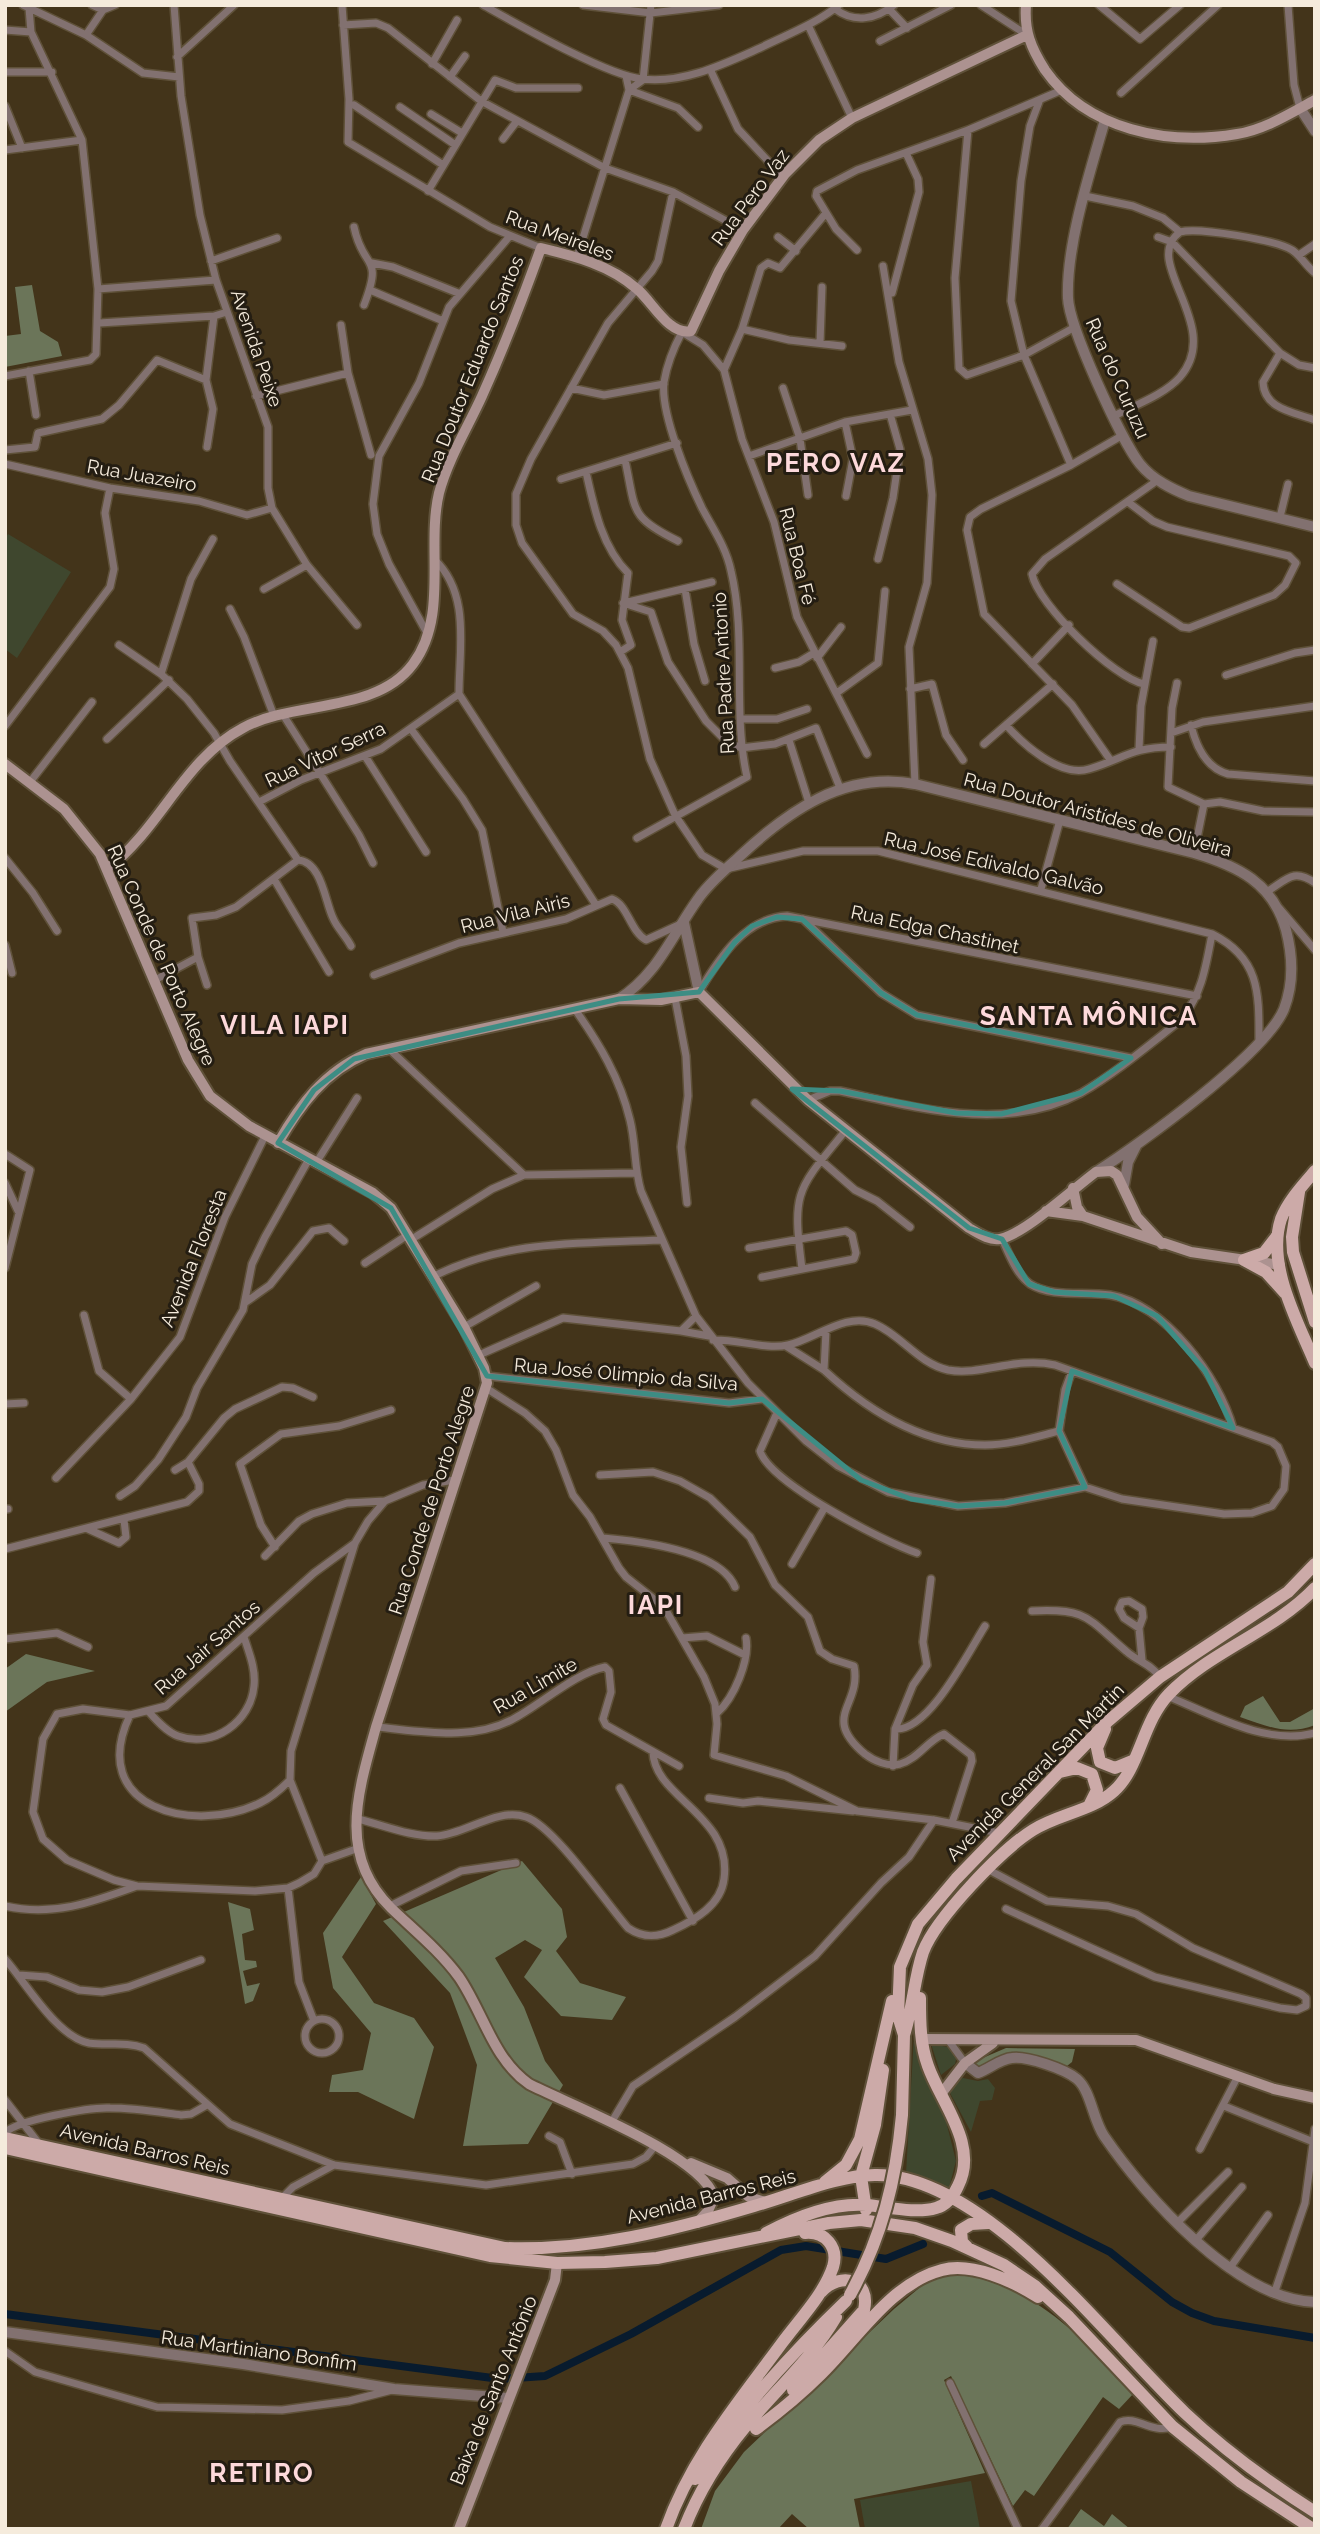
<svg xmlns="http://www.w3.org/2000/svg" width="1320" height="2534" font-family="Raleway,sans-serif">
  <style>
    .green { fill: #3f472e }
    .forest { fill: #6b7559 }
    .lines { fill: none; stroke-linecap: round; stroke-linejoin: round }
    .canal { stroke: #081b2e; stroke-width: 8 }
    .minor-casing { stroke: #5f5139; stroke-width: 10 }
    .tertiary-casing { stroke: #5f5139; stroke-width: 13 }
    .secondary-casing { stroke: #5f5139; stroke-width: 14 }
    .primary-casing { stroke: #5f5139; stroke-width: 16 }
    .minor { stroke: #827170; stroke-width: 7 }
    .tertiary { stroke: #827170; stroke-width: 10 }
    .secondary { stroke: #ac9290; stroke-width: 10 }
    .primary { stroke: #ccaaa8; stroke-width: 12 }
    .primary-bridge-casing { stroke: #5f5139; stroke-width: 16; stroke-linecap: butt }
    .primary-bridge { stroke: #ccaaa8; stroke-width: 12 }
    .marked { fill: none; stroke: #3d8d84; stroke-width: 5; stroke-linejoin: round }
    .labels { text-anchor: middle; stroke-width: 6; stroke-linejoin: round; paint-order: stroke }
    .street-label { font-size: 19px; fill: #f5ebdc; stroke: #241d12 }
    .district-label { font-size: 26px; font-weight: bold; letter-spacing: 2px; fill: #fdd9db; stroke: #241d12 }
  </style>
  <rect width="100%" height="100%" fill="#43341a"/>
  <path class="green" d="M8 534 71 572 17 658 5 649V539Z
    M915 2018 921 2061 946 2121 956 2161 949 2188 906 2174Z
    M931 2044 948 2047 957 2056 955 2064 941 2075Z
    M963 2078 978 2081 988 2079 995 2088 992 2100 980 2101 971 2132 950 2093 954 2081Z
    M971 2481 980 2529H865L860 2500Z"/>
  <path class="forest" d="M32 285 40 331 58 342 62 356 5 367V336L21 334 15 287Z
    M26 1654 95 1671 47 1682 5 1712V1669Z
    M1263 1696 1280 1722H1290L1315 1708V1725C1287 1736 1267 1726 1240 1717L1245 1706Z
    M522 1861 562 1909 567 1937 556 1951 580 1983 626 1997 612 2020 561 2016 524 1977 542 1950 525 1940 495 1958 524 2007 545 2061 563 2085 528 2144 463 2146 477 2065 450 1993 383 1921Z
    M361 1877 376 1904 342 1957 374 2003 414 2018 434 2047 414 2119 358 2092H329L332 2075 363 2070 371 2033 333 1988 323 1933Z
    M228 1902 250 1909 254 1930 242 1934 245 1960 256 1961 257 1967 243 1971 247 1986 260 1983 253 2001 245 2004Z
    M1006 2048 1075 2049 1072 2062 1067 2066 1010 2052 975 2068 971 2063Z
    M958 2272C1044 2293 1075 2332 1134 2393L1119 2409 1103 2397 1034 2496 1025 2490 1013 2506 951 2376 944 2380 985 2473 854 2499 860 2529H809L792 2514 778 2529H701L715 2491 744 2452 894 2309 930 2279Z
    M1081 2509 1104 2526 1112 2514 1130 2529H1067Z"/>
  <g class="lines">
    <path class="canal" d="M982 2196 992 2193 1110 2252 1172 2302 1192 2313 1214 2321 1315 2338
      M5 2314 500 2379 545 2376 631 2334 781 2250 806 2246 886 2259 923 2244"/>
    <defs>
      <path id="minor" d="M23 5 86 35 143 73 179 77
        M92 5 103 10 115 5
        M174 5 181 96 200 215 216 280 268 427V488L272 508 307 565 357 625
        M342 5 349 99 348 142 490 227 541 248
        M483 5C519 25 606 75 642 79 683 84 724 64 760 48 786 35 816 24 839 5
        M583 5 651 13 719 5
        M981 5 1027 35
        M1099 5 1140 39 1180 5
        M1288 5 1294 85 1300 108
        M835 9C854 23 875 20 894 5
        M889 9 907 28
        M343 25 376 23 388 28 481 101 605 168 673 192 743 230
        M808 25 852 118
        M5 30 31 32
        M86 35 103 10
        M880 41 951 5
        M177 57 234 5
        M432 64 457 20
        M710 69 738 129 783 177
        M5 72H52
        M450 77 465 56
        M629 90 643 80 651 5
        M629 90 678 108 698 127
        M1121 93 1218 5
        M1039 102 1030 126 1021 181 1011 301 1024 355 1071 465
        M354 105 443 165
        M5 106 22 148
        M400 107 454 144
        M431 114 462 133
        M968 130 955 278 959 368 967 375 1024 355 1075 327
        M503 139 517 121
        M5 150 82 140
        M428 191 495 80 516 88H578
        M673 192 658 261 652 271 608 323 531 459 516 494V525L522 543 573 614 603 631 616 645 628 668 650 759 675 815 702 855 726 869 803 851H878L1212 934C1260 958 1259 993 1259 1041
        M1085 196 1133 206 1163 218 1180 232
        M354 227C363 271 384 253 364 305
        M1180 232C1198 227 1276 240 1292 250 1301 256 1306 266 1315 273
        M778 237 796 251
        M1158 237 1172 242 1280 353 1299 365 1315 368
        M857 250 836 229 816 196 817 191 857 170 968 130 1062 90
        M1299 255 1315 244
        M577 257 629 90 626 76
        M211 261 277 238
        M372 263 393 267 458 293
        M883 266 899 362 928 459 932 495 927 583 909 647 915 784
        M98 289 216 280
        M370 290 443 321
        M892 293 919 192 918 179 906 153
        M99 323 214 316
        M341 325 348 373 371 455
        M742 329 789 340 842 346
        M820 343 822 287
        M1280 353 1263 382C1264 409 1293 412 1315 420
        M724 370 742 329 761 268 768 263 780 268 826 213
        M29 371 36 415
        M5 376 90 360 96 354 98 289 82 140 31 32 29 8
        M571 388 604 395 664 384
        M783 388 800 439 808 495
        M256 396 348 373
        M1114 416C1135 405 1164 395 1180 377 1225 325 1139 262 1180 232
        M845 422 853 459 846 496
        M207 447 213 409 206 380 214 316 227 312
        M5 450 35 447 38 433 102 419 119 405 157 360 206 380
        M749 456 845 422 912 410
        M625 460C636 511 629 517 678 541
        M5 464 110 488 199 501 247 515 272 508
        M586 472C594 508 602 547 628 573L622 620 631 645 620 652
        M561 479 677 443
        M1280 517 1288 484
        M434 559C471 594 459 648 459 694
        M878 559 893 498 900 449 890 414
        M1117 584 1182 627 1189 628 1274 595 1285 585 1296 563 1289 556 1167 527 1153 521 1128 502
        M264 589 307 565
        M685 589 694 644 705 681
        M623 603 651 612 668 662 706 721 726 741 741 748 775 744 816 728 840 788
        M624 603 712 582
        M230 609 244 637 274 716
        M427 633 389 564 377 534 373 504 379 456 419 383 449 307 509 237
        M119 645 161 674 187 699 214 733 230 761 298 860C322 862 325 902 333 918 337 928 346 936 351 946
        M817 658 841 627
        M1032 664 1069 625
        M775 668 799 662 814 653
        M161 674 191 579 213 539
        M1226 675 1295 653 1315 650
        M1177 683 1172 708 1168 787 1204 804
        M1144 684C1114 678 1038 605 1032 574L1045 559 1158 480
        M910 689 932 684 946 735 963 760
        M838 692 878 663 885 591
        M459 694 596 905
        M282 713 359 835 373 863
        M742 719H777L807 709
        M1006 725C1023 744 1060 778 1089 769 1123 759 1132 747 1171 747
        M1191 725C1196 746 1206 768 1228 774L1315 781
        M5 726 110 587 114 569 105 513 110 488
        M411 729 463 799 482 830 503 932
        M1171 733 1203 722 1315 706
        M107 739 169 680
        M789 740 809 803
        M984 744 1053 684
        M1139 749 1141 706 1153 641
        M365 756 426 852
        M1111 761 1072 705 984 614 967 530 970 517 981 509 1071 465 1123 435
        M30 782 92 702
        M259 802 301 780 381 749 459 694
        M1204 804 1220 802 1263 811 1315 812
        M637 838 747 777C732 710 747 638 731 571 726 547 713 529 702 508 688 479 660 413 664 382 667 364 674 347 682 332L703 345 724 370 742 439 774 522 797 617 867 754
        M1194 853 1204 804
        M5 858 33 893 57 931
        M274 879 329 972
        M1041 889 1060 820
        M1268 891C1287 879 1294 868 1315 883
        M1280 909 1315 950
        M803 919 881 993 917 1015 1131 1058
        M5 945 12 973
        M374 975 459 943 566 919 612 899C628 905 630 931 646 940L683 923
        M155 980 198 957
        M207 985 198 957 192 918 216 915 236 907 298 860
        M699 992C719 958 745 918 787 916L1197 996
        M675 998 686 1056 688 1096 681 1147 687 1203
        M574 1008C599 1043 620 1078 630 1120 636 1144 634 1168 641 1191L696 1316 748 1383 806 1441 838 1466 888 1492 958 1506 1005 1503 1085 1487 1122 1499 1224 1514 1252 1513 1272 1506 1284 1489 1286 1466 1278 1447 1272 1442 1055 1365C1016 1356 982 1376 948 1370 919 1364 901 1335 875 1324 847 1311 815 1339 788 1345 766 1350 737 1339 713 1340
        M389 1049 524 1175 635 1173
        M808 1100 830 1091H840C918 1108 1006 1133 1081 1093 1116 1073 1149 1045 1181 1020 1202 994 1206 966 1212 934
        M755 1103 855 1190 877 1201 910 1227
        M5 1154 30 1170 5 1268
        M316 1163 357 1098
        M5 1183 18 1211
        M412 1239 492 1189 524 1175
        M1002 1239C1009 1254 1016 1274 1030 1284 1052 1298 1085 1291 1110 1295 1165 1304 1219 1377 1233 1428
        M749 1248 846 1231 852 1235 856 1253 854 1259 762 1277
        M365 1263 409 1234
        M802 1269C792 1190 796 1191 846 1130
        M434 1276C509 1239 580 1244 661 1240
        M246 1302 270 1285 313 1231 329 1228 344 1241
        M84 1315 99 1371 131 1399
        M464 1327 536 1286
        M681 1331 709 1336
        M826 1331 824 1370C868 1411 923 1445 985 1445 1010 1445 1035 1437 1059 1431
        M786 1346 824 1370
        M479 1355 563 1318 681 1331 696 1316
        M1072 1371 1065 1390 1059 1431 1085 1487
        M487 1376 729 1403 762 1399
        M486 1388 525 1413 545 1431 556 1450 573 1495 590 1517 619 1568 626 1577 664 1607 704 1677 715 1704 717 1724 714 1755 786 1776 857 1811 934 1820 999 1833
        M5 1404 24 1403
        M776 1415 760 1451C770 1483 884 1542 917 1553
        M175 1470 188 1462
        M600 1475 653 1472 680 1481 710 1498 750 1537 775 1585 808 1617 820 1651 832 1659 854 1666C862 1706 820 1716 865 1754 874 1761 888 1767 900 1764 918 1759 928 1740 944 1734L971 1755 972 1761 952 1823
        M56 1478 131 1399 180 1337 225 1217 265 1136
        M120 1496 135 1486 158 1460 186 1417 197 1388 243 1310 252 1264 265 1237 309 1159
        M5 1509H8
        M88 1529 119 1543 126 1537 124 1520
        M603 1538C638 1541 720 1550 735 1587
        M355 1543 314 1573 166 1706 130 1715 83 1709 57 1714 43 1739 33 1812 43 1839 67 1860 114 1880 137 1886 255 1891 288 1888 299 1883 314 1874 322 1861 356 1849
        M275 1547 261 1525 240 1464 281 1434 339 1426 391 1410
        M5 1549 187 1502 199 1491V1484L188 1462 224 1418 235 1409 282 1387 293 1388 313 1397
        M265 1556 299 1521 312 1514 347 1503 385 1501 423 1485 455 1480
        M792 1564 825 1507
        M1032 1611C1088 1608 1087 1618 1126 1651 1138 1662 1150 1663 1160 1677
        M1139 1628 1124 1618 1119 1609 1122 1602 1129 1601 1142 1609 1143 1617 1139 1628 1142 1660
        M682 1638 707 1636 745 1655
        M5 1639 57 1633 88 1647
        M1167 1696C1212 1714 1265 1746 1315 1733
        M149 1712C157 1721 167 1732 178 1736 214 1749 251 1721 254 1686 256 1669 249 1653 244 1637
        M717 1713C734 1698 750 1660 746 1638
        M130 1715C86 1808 193 1835 260 1803 271 1798 281 1789 290 1780
        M376 1727C421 1731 474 1742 515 1718 541 1704 577 1672 605 1667L609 1671 611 1692 603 1719 606 1725 679 1766
        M895 1729C929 1732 969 1651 985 1626
        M893 1766 895 1729 913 1685 927 1665 923 1642 931 1579
        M620 1788 693 1921
        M709 1798 743 1803 758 1801 853 1811
        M358 1819C383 1825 411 1837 437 1836 466 1834 497 1807 526 1817 554 1826 606 1903 628 1928 643 1938 657 1938 673 1930 695 1920 721 1905 724 1879 733 1815 654 1798 653 1752
        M322 1861 290 1780 291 1751 355 1543 368 1521 385 1501
        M989 1870 1047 1901 1108 1906 1136 1914 1193 1948 1301 1994 1306 1998V2006L1297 2010 1280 2008 1155 1977 1006 1909
        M288 1888 299 1982 314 2021
        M5 1906C53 1917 93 1902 137 1886
        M390 1906 461 1871 516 1863
        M5 1959C26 1983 57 2037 89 2043 108 2046 125 2041 144 2048L230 2124 334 2165 486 2185 633 2164 646 2157 655 2146
        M19 1975 47 1977 79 1990 102 1992 128 1987 201 1960
        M305 2036a17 17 0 1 1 34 0a17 17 0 1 1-34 0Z
        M949 2041 965 2063
        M5 2100 40 2145
        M1224 2106 1311 2141
        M611 2123 633 2086 735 2017 815 1956 881 1883 909 1857 934 1820
        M5 2133C16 2120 91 2107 110 2108 134 2108 158 2112 181 2115L191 2114 207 2105
        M549 2136 560 2142 572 2174
        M1200 2149 1238 2076
        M281 2199 293 2187 334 2165
        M1178 2222 1228 2172
        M1196 2240 1242 2187
        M1229 2269 1268 2215
        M1274 2294 1305 2203 1315 2129
        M5 2351 35 2372 157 2407 282 2410 349 2401 392 2390
        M950 2383 1018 2529
        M1042 2529 1120 2422C1137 2415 1150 2434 1173 2427"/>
      <path id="tertiary" d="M1300 108 1315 131
        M1105 120C1090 172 1066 245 1068 298 1069 327 1121 440 1140 464 1153 480 1172 489 1189 496L1315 527
        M684 923 699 992
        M619 999C658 974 672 935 698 899 709 883 725 870 739 857 788 811 844 771 915 784L1194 853C1238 866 1273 883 1286 930 1293 957 1294 983 1284 1009 1266 1053 1139 1145 1096 1172
        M1124 1185 1128 1162 1136 1146
        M965 2063 978 2073C989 2069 1000 2059 1012 2058 1027 2056 1065 2069 1077 2079 1091 2091 1093 2120 1104 2136 1145 2196 1237 2300 1315 2302
        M5 2332 243 2364 394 2389 508 2398"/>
      <path id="secondary" d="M1026 5C1024 31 1031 48 1045 70 1087 130 1168 146 1237 134 1264 130 1291 113 1315 100
        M5 764 64 809 100 854 188 1060 210 1096 249 1126 373 1193 391 1208 464 1327 484 1368 487 1383 376 1727C358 1792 337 1855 391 1908 414 1930 440 1951 459 1977 483 2012 493 2059 529 2084 570 2105 702 2155 714 2197L708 2211 697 2223
        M108 868C160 829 184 759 243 728 294 700 376 714 413 664 449 616 426 547 439 493 448 459 468 427 482 396 504 347 523 298 541 248 575 256 610 265 637 289 652 301 669 336 691 331L719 271 743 230 785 174 819 140 852 118 1027 35
        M278 1143C300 1105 324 1072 366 1054L619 999 661 1000 699 992 808 1100 969 1228C978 1233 989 1241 1000 1239 1025 1234 1074 1188 1096 1172L1111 1171 1117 1175 1137 1217 1162 1244
        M1073 1188 1077 1207 1083 1216
        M1046 1211 1083 1216 1191 1252 1280 1265
        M921 2039 1136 2040 1274 2089 1315 2098
        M941 2094 965 2063 993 2043
        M691 2163 727 2178 749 2197 765 2202
        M459 2529 555 2280 557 2263"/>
      <path id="primary" d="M1315 1171C1303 1185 1288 1201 1281 1219 1266 1265 1298 1322 1315 1363
        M1299 1192 1292 1237 1293 1252 1315 1322
        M1244 1260 1266 1272 1285 1293
        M1244 1260 1264 1253 1277 1236
        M1105 1729 1097 1748 1100 1762 1115 1768 1132 1761
        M1060 1772 1077 1768 1092 1774 1097 1790 1089 1806
        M904 2035C913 2008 914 1979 923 1952 936 1918 1001 1850 1033 1830 1058 1814 1092 1811 1114 1791 1140 1768 1142 1722 1169 1694 1210 1651 1273 1632 1315 1588
        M902 2115 904 2035 898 2016 900 1967 918 1924 956 1879 1107 1722 1160 1677 1288 1592 1315 1564
        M5 2138 505 2248C590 2251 673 2230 754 2206 790 2196 841 2174 877 2175 988 2177 1109 2341 1185 2413 1225 2451 1268 2482 1315 2512
        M5 2148 490 2256 557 2263 605 2262 657 2258 829 2223 861 2220 915 2228 952 2241 1004 2265 1035 2286 1069 2317 1173 2427 1241 2482 1313 2529
        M825 2182 846 2165 860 2139 892 2001
        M866 2210 861 2176 875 2125 883 2070
        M766 2233C796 2217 832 2202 867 2205 888 2207 916 2214 936 2208 947 2205 954 2195 958 2186 979 2145 941 2103 928 2066 920 2044 920 2021 920 1998
        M967 2247 962 2242 961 2230 971 2224 988 2223
        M793 2390 864 2310C871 2279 841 2271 821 2292
        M756 2429C779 2412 801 2394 821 2374 857 2339 891 2283 942 2270 972 2262 1013 2281 1038 2297
        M695 2479C735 2414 791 2354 846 2301
        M666 2529C691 2458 738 2403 782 2343 799 2320 824 2294 833 2267 839 2247 825 2231 805 2233
        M684 2529C698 2493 721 2456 746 2426 776 2390 812 2358 836 2317"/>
    </defs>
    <use href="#minor" class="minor-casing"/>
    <use href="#tertiary" class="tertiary-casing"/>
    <use href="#secondary" class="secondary-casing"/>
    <use href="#primary" class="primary-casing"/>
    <use href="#minor" class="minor"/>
    <use href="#tertiary" class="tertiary"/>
    <use href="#secondary" class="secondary"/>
    <use href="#primary" class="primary"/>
    <defs>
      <path id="primary-bridge" d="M850 2295C882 2237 896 2180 902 2115"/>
    </defs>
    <use href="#primary-bridge" class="primary-bridge-casing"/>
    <use href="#primary-bridge" class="primary-bridge"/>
  </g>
  <path class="marked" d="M777 917 802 919 881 993 917 1015 1131 1058 1081 1093 1001 1114 956 1113 840 1091 792 1089 969 1228 1002 1239 1029 1284 1054 1292 1114 1296 1157 1316 1205 1371 1233 1428 1072 1371 1059 1431 1085 1487 1005 1503 958 1506 911 1499 861 1480 762 1399 729 1403 487 1376 391 1208 278 1143 314 1090 354 1059 619 999 699 992 735 942 752 926Z"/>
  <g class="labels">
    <g class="street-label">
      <text transform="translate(750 197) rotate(-53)" y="7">Rua Pero Vaz</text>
      <text transform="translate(560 235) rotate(20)" y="7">Rua Meireles</text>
      <text transform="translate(257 348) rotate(71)" y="7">Avenida Peixe</text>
      <text transform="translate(472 369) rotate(-68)" y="7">Rua Doutor Eduardo Santos</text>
      <text transform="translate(1118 378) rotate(66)" y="7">Rua do Curuzu</text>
      <text transform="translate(142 475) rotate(10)" y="7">Rua Juazeiro</text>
      <text transform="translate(798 556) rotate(76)" y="7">Rua Boa Fé</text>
      <text transform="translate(723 673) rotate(-93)" y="7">Rua Padre Antonio</text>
      <text transform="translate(325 754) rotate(-25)" y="7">Rua Vitor Serra</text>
      <text transform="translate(1098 814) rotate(15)" y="7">Rua Doutor Aristídes de Oliveira</text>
      <text transform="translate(994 863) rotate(13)" y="7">Rua José Edivaldo Galvão</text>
      <text transform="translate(515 913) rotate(-14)" y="7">Rua Vila Airis</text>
      <text transform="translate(935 929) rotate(12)" y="7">Rua Edga Chastinet</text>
      <text transform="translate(162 955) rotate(66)" y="7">Rua Conde de Porto Alegre</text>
      <text transform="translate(193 1258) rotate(-68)" y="7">Avenida Floresta</text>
      <text transform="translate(626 1374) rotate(5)" y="7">Rua José Olimpio da Silva</text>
      <text transform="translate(431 1500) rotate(-72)" y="7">Rua Conde de Porto Alegre</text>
      <text transform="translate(207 1647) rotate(-41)" y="7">Rua Jair Santos</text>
      <text transform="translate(535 1685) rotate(-30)" y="7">Rua Limite</text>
      <text transform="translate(1035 1772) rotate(-45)" y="7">Avenida General San Martin</text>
      <text transform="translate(145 2149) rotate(13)" y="7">Avenida Barros Reis</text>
      <text transform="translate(711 2196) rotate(-14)" y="7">Avenida Barros Reis</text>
      <text transform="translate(259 2350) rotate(8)" y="7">Rua Martiniano Bonfim</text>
      <text transform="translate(493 2390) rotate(-68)" y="7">Baixa de Santo Antônio</text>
    </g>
    <g class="district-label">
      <text x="836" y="472">PERO VAZ</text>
      <text x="1089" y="1025">SANTA MÔNICA</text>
      <text x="285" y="1034">VILA IAPI</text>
      <text x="656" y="1614">IAPI</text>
      <text x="262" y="2482">RETIRO</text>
    </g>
  </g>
  <rect width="1320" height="2534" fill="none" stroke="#f5ebdc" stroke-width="14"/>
</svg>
